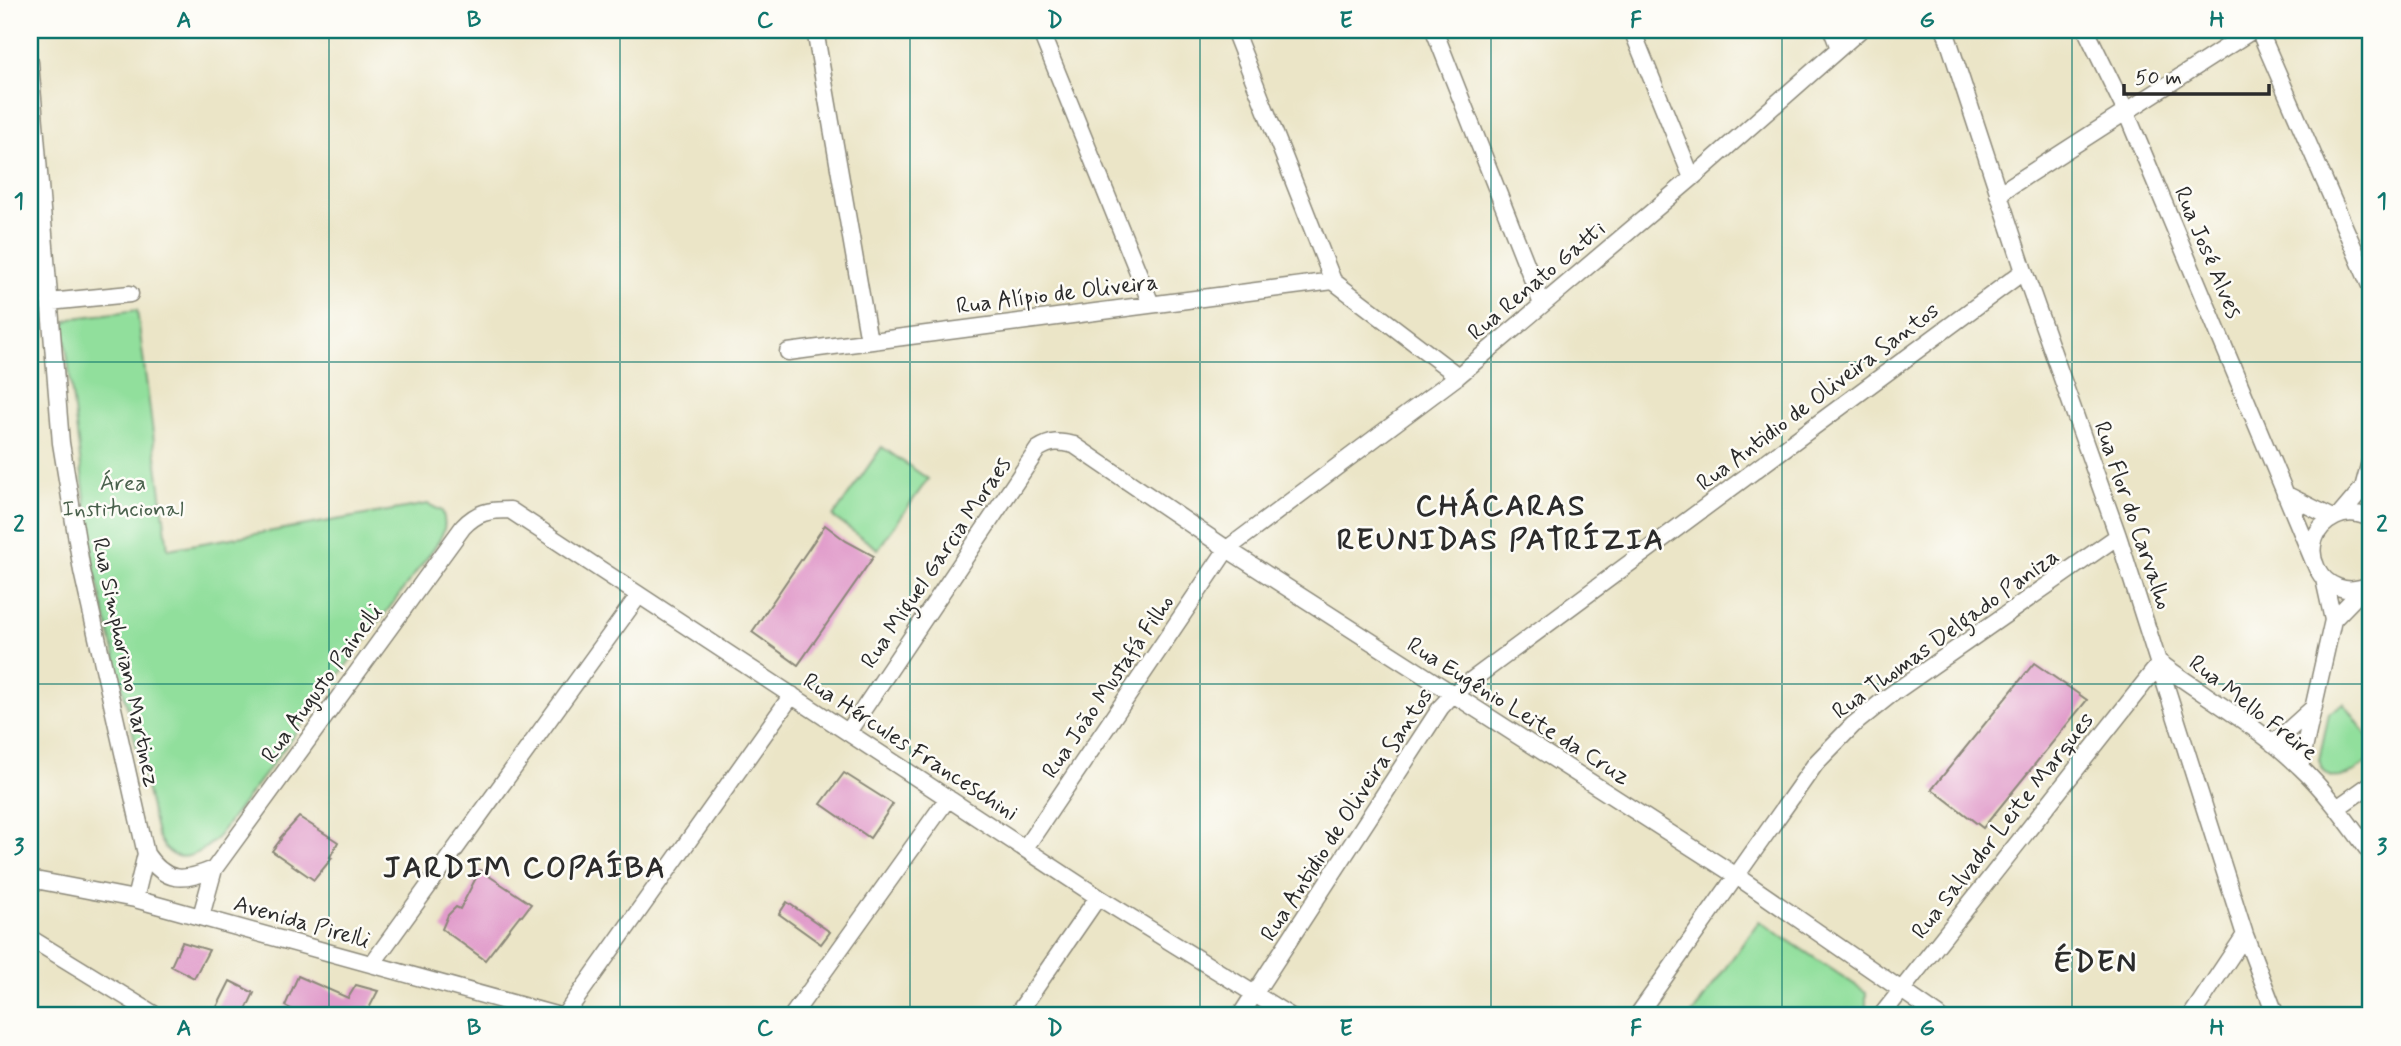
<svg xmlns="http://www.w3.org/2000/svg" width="2401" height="1046" font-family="Mynerve,sans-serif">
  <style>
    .green { fill: #91df9c; stroke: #5e8564; stroke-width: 2 }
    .building { fill: #e19ccb }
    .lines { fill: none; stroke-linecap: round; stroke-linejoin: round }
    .street-casing { stroke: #8b8879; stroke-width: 19 }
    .street { stroke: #fff; stroke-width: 16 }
    .grid { fill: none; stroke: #0f766e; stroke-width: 2; stroke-opacity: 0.55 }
    .labels { text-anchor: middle; stroke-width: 5; stroke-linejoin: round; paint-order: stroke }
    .street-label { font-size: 23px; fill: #2b2b2b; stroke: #fdfcf7 }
    .park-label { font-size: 23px; fill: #4a614d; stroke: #fdfcf7 }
    .district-label { font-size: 30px; font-weight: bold; letter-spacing: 2px; fill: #2b2b2b; stroke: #fdfcf7 }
    .neatline { fill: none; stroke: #0f766e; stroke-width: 2.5 }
    .grid-label { font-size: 23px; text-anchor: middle; font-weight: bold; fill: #0f766e }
  </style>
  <rect width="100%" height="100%" fill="#fdfcf7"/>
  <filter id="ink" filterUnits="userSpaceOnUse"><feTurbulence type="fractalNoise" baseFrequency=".0143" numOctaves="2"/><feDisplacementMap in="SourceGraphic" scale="14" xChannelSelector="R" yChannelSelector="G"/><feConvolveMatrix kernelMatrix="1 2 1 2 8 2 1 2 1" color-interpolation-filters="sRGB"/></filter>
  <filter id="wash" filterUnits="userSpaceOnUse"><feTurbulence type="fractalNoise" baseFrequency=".00686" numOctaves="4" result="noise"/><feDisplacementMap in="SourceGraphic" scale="28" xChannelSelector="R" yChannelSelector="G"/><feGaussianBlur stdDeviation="1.57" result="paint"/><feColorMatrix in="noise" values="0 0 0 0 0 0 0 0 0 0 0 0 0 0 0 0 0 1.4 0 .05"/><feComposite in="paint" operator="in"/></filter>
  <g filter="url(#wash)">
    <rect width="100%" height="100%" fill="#ebe5c7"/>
    <path class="green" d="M137 310 168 549 428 504 442 511C448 526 443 534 435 547L216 839C193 860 171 867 157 834L93 563 64 329 67 321 74 318Z
      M882 447 928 479 878 549 833 517Z
      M2344 703 2371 741V760C2353 773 2329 792 2319 760L2329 713Z
      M1759 921 1866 992V1010L1861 1016H1691Z"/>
    <g id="blocks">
      <path class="building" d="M825 525 846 541 874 556 798 665 752 632Z
        M2034 663 2087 700 1983 828 1932 789Z
        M844 773 893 804 870 838 821 804Z
        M299 817 338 842 330 857 332 858 314 880 272 851 281 839 280 838Z
        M480 870 531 904 522 916 520 915 485 960 442 929 448 915 456 907 460 909Z
        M787 902 830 932 821 944 779 914Z
        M182 942 209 950 194 978 171 966Z
        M298 976 348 998 356 985 378 991 365 1016H304L285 1006Z
        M230 981 254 993 243 1016H228L215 1011Z"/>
    </g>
  </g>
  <g filter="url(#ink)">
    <use href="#blocks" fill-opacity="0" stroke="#8b8879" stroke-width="2"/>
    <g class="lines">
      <defs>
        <path id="street" d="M815 30 869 341
          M1040 30 1151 304
          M1234 30 1333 281
          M1434 30 1542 304
          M1632 30 1692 178
          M1832 30 1839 48
          M1945 30 2024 271 2118 536 2245 935 2276 1016
          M2086 30 2126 112 2314 562
          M2259 30 2371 288
          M30 62 61 443 82 571 146 854C166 883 183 882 214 869
          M1998 194 2253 30
          M1333 281 1458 376
          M49 302 130 294
          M788 352 1333 281
          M2285 494 2333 518
          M2340 515 2363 488 2371 458
          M2371 519C2360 513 2347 511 2335 517 2288 540 2322 609 2371 584
          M2333 620 2365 587
          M848 732 1038 449C1051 441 1059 441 1074 445L1227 549 1735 875 1939 1016
          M2273 744 2314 707
          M2300 767 2333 620 2324 579
          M2337 808 2371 784
          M1025 848 1227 549 1458 376 1692 178 1860 30
          M30 879 135 899 559 1016
          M135 899 146 854
          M201 916 214 869 463 527C477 512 489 510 510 510L1098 897 1290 1016
          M30 938 157 1016
          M372 964 639 595
          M564 1016 792 695
          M792 1016 948 798
          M1016 1016 1098 897
          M1240 1016 1441 707 1453 694 2024 271
          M1637 1016 1816 763 1853 725 1889 696 2118 536
          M1881 1016 2160 663C2206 697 2258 726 2299 766 2327 792 2349 824 2371 854
          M2191 1016 2245 935"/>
      </defs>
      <use href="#street" class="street-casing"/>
      <use href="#street" class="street"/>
    </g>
  </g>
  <path class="grid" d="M329 30V1016M620 30V1016M910 30V1016M1200 30V1016M1491 30V1016M1782 30V1016M2072 30V1016M30 362H2371M30 684H2371"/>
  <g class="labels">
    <g class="street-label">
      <text transform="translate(2209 252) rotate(67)" y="8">Rua José Alves</text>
      <text transform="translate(1536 280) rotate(-40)" y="8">Rua Renato Gatti</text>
      <text transform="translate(1057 293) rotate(-7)" y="8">Rua Alípio de Oliveira</text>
      <text transform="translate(1817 396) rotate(-37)" y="8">Rua Antidio de Oliveira Santos</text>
      <text transform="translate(2134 515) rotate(71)" y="8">Rua Flor do Carvalho</text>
      <text transform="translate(935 562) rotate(-56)" y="8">Rua Miguel Garcia Moraes</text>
      <text transform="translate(1945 633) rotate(-36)" y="8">Rua Thomas Delgado Paniza</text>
      <text transform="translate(127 662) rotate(78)" y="8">Rua Simphoriano Martinez</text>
      <text transform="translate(321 683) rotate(-54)" y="8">Rua Augusto Painelli</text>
      <text transform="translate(1107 686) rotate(-56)" y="8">Rua João Mustafá Filho</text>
      <text transform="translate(2254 707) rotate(38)" y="8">Rua Mello Freire</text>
      <text transform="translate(1519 710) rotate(32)" y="8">Rua Eugênio Leite da Cruz</text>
      <text transform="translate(911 746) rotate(33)" y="8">Rua Hércules Franceschini</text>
      <text transform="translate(1346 814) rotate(-57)" y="8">Rua Antidio de Oliveira Santos</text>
      <text transform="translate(2002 825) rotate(-52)" y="8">Rua Salvador Leite Marques</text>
      <text transform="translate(302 921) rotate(16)" y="8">Avenida Pirelli</text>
    </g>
    <g class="park-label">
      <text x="123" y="490">Área<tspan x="123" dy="26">Institucional</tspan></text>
    </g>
    <g class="district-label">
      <text x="1501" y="515">CHÁCARAS<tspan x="1501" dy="34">REUNIDAS PATRÍZIA</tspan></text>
      <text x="525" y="877">JARDIM COPAÍBA</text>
      <text x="2096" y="971">ÉDEN</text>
    </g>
  </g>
  <rect width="2401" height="1046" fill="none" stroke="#fdfcf7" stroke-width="77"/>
  <path d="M2124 84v10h145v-10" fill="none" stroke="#2b2b2b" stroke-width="3.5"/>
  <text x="2135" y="84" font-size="21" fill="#2b2b2b" stroke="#fdfcf7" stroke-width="5" paint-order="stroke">50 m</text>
  <rect x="38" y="38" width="2324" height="969" class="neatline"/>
  <g class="grid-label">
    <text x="184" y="27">A</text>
    <text x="474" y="27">B</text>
    <text x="765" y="27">C</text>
    <text x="1055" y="27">D</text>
    <text x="1346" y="27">E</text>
    <text x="1636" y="27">F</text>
    <text x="1927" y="27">G</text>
    <text x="2217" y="27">H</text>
    <text x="19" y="208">1</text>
    <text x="2382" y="208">1</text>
    <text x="19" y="531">2</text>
    <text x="2382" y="531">2</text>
    <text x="19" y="854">3</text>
    <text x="2382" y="854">3</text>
    <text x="184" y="1035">A</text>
    <text x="474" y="1035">B</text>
    <text x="765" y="1035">C</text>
    <text x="1055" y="1035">D</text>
    <text x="1346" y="1035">E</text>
    <text x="1636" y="1035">F</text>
    <text x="1927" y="1035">G</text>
    <text x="2217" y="1035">H</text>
  </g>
</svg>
